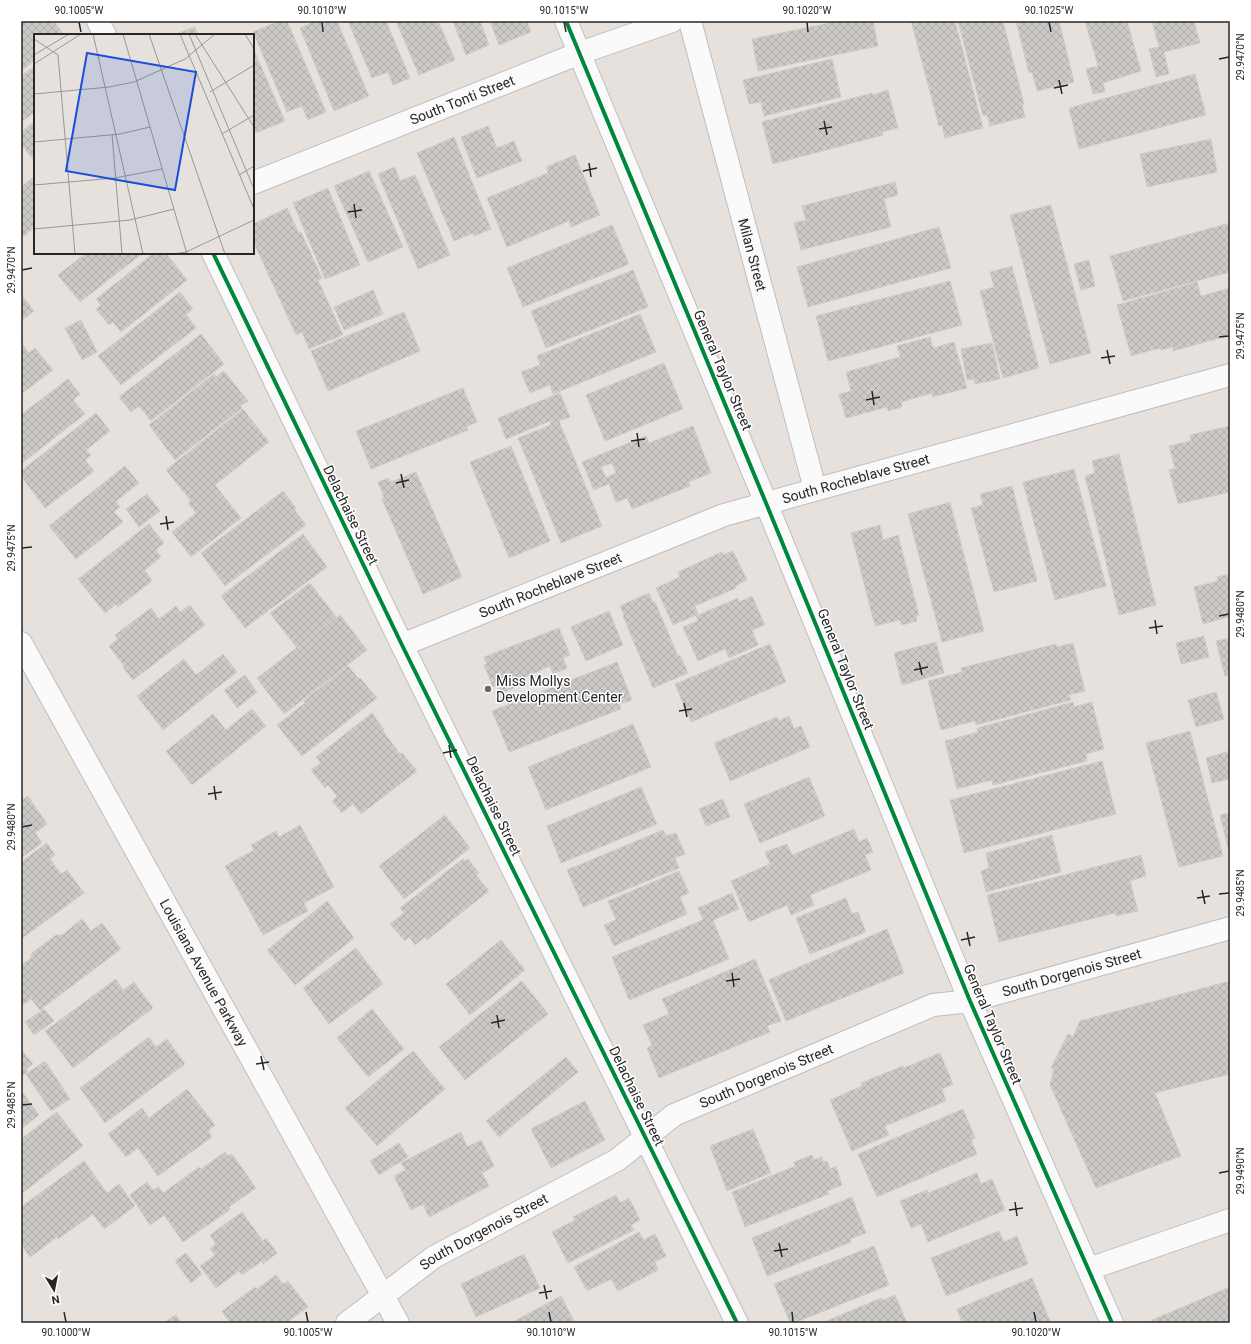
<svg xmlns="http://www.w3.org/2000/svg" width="1251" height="1344" font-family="Roboto,sans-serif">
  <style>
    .building { fill: url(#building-cross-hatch); stroke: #d0cdc9; fill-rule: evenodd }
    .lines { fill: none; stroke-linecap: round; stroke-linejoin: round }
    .minor-casing { stroke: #bfbdbe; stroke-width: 24 }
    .minor { stroke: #fbfafa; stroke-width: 22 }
    .cycleway-casing { stroke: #fff; stroke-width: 6 }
    .cycleway { stroke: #00873e; stroke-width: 4 }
    .ticks { fill: none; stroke: #272727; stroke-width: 1.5 }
    .poi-dot { fill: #6a6866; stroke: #fff; stroke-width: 1.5 }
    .labels { text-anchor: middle; stroke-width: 3; stroke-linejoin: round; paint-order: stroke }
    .street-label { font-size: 14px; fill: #272727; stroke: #fff }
    .poi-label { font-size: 14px; fill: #272727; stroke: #fff; text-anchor: start }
    .inset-road { fill: none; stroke: #9a9794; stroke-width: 1 }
    .view { fill: #1d4ed8; fill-opacity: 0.15; stroke: #1d4ed8; stroke-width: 2 }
    .inset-edge { fill: none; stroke: #272727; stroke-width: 2 }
    .neatline { fill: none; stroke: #272727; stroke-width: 1.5 }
    .ticks-label { font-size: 10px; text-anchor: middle; fill: #272727 }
  </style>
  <defs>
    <pattern id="building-cross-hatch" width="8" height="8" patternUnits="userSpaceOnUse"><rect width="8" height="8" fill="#ccc9c6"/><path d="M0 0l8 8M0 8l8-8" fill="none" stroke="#afadaa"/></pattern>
  </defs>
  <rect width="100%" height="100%" fill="#e6e1dc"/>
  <path class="building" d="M21 21H54L64 35H35V60L21 71Z
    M279 21H287L326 112 308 120 302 106 287 112 253 32Z
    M315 21H337L369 96 334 111 300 28Z
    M348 21H386L410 78 393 85 388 72 372 78Z
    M396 21H438L455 60 419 75Z
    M453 21H480L489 45 466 55Z
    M490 21H527L531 32 499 45Z
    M839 21H873L878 46 758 71 752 39Z
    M911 21H955L983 128 945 138 942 125 939 126Z
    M958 21H1003L1024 104 1022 105 1025 117 990 126 987 115 983 116Z
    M1016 21H1059L1074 82 1037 91 1032 72 1029 73Z
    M1085 21H1127L1141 71 1103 83 1105 92 1093 94 1086 69 1098 66Z
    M1152 21H1194L1200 43 1164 52 1169 74 1156 77 1149 49 1159 47Z
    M195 27 198 35H173Z
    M253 48 285 121 256 133 253 126Z
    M832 59 841 97 764 116 761 102 749 104 743 80Z
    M35 66V112L21 122V76Z
    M1195 74 1206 115 1079 149 1069 108Z
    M888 90 898 128 882 132 883 135 773 164 762 122 872 93V95Z
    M35 121V162L21 144V132Z
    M488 126 497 148 514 141 522 161 477 178 461 137Z
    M454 137 491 229 474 236 473 233 454 241 417 153Z
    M1211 139 1217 172 1147 187 1140 154Z
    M575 155 600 215 571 227 569 221 507 247 487 198 548 173 546 167Z
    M395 167 400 181 415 175 450 255 418 269 378 174Z
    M369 171 403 247 368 262 334 186Z
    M35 176V227L24 236 21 233V187Z
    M895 182 898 195 884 199 891 227 801 250 794 223 806 220 802 206Z
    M328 188 360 265 325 279 293 203Z
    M1051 205 1091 353 1050 364 1010 215Z
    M287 208 299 233 301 232 322 278 318 280 343 335 309 349 302 332 296 335 253 241V224Z
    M1230 223V272L1123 301 1110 256Z
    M612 225 629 264 523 307 507 268Z
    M939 227 951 268 808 307 797 267Z
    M86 253H143L80 302 58 275Z
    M154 253H166L187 280 121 332 113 322 109 325 96 309 101 305 96 299Z
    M1089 260 1095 286 1081 290 1074 264Z
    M1012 266 1039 368 1003 378 980 291 994 287 990 272Z
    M633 270 648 307 546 348 531 311Z
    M950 281 962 325 828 361 816 316Z
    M1197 282 1201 296 1230 288V335L1173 351V347L1161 350 1160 348 1131 356 1117 305Z
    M373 290 383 314 344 330 334 307Z
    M180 292 193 309 186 314 196 328 121 385 98 356Z
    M21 294 34 311 21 321Z
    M404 312 420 351 328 391 311 351Z
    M640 314 656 352 553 394 550 385 530 393 521 372 540 365 537 356Z
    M81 320 97 352 82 360 65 328Z
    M201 334 224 364 151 421 139 406 131 412 119 397Z
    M930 337 933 348 954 342 967 388 933 397 932 393 901 402 902 407 888 411 887 407 846 418 839 394 851 391 846 372 900 357 897 346Z
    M21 342 29 353 35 348 53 370 21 394Z
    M992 343 1000 379 975 384 974 379 967 380 961 349Z
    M664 363 683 409 605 441 586 395Z
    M224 371 248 401 240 406 242 408 175 460 149 425 214 374 216 377Z
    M68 379 80 394 73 400 85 414 21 464V412L22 414Z
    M463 388 477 422 466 427 468 430 371 469 356 431Z
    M560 393 570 417 559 421 602 526 561 543 518 438 551 425 550 421 506 439 498 418Z
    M243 409 269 442 215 485 241 518 191 557 172 532 196 513 188 503 191 501 166 470Z
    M96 413 110 431 86 450 91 455 85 460 94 471 45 508 21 476V471Z
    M693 426 711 473 688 482 690 486 632 509 627 498 616 502 609 484 594 490 582 462 646 436 649 443ZM612 463 616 473 606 478 601 467Z
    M1230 426V492L1178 504 1169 470 1175 468 1169 446 1191 441 1190 435Z
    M511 446 550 541 509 558 470 462Z
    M1119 454 1156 605 1119 615 1085 476 1095 473 1092 461Z
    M125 466 139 483 116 501 120 507 114 512 123 522 76 559 49 526Z
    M1074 469 1106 586 1055 600 1023 482Z
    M416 472 462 577 423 594 382 499 384 498 378 482 388 478 391 482Z
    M1012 486 1037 581 994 592 971 508 983 505 980 494Z
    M283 491 296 508 294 509 306 525 225 586 201 553Z
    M147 494 160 511 139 527 126 509Z
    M950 502 984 631 942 642 908 514Z
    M149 524 164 543 156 550 161 557 145 570 152 581 118 607 116 604 105 613 78 579Z
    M880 525 883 540 898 535 919 615 916 616 917 621 902 625 900 620 875 626 851 533Z
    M303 534 327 567 245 628 221 596Z
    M733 551 747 580 735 586 736 588 695 606 698 614 673 625 656 588 680 577 678 572 722 552 723 555Z
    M1230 574V624L1228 617 1203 624 1194 587 1218 581 1217 577Z
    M310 583 336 617 297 648 270 613Z
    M649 593 653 603 655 602 678 656 680 655 688 673 653 688 623 616 624 615 620 606Z
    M752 596 765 625 752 630 758 645 729 658 725 649 698 661 683 627 698 621 696 616 738 598 739 602Z
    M190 605 205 625 133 680 123 667 124 666 109 646 118 639 115 635 151 608 159 619 176 606 180 612Z
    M609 611 623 645 586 661 571 627Z
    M340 615 367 650 284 714 257 678Z
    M559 628 570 655 563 658 567 668 553 674 550 666 525 677 527 682 500 694 497 686 493 687 484 665 487 664 484 657Z
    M1204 636 1209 657 1181 664 1176 643Z
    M1230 638V674L1225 676 1216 641Z
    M936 642 944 673 902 685 894 653Z
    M1073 643 1085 691 1069 695 1071 700 976 725 975 721 941 730 928 681 962 672 961 668 1056 644 1057 647Z
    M770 644 786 682 691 722 675 684Z
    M223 654 237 672 163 730 137 696 184 659 196 675Z
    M617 662 632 700 619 704 621 709 509 752 492 711Z
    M348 666 359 679 360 678 377 698 302 756 277 725 305 703 303 701Z
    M245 675 257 692 237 708 224 690Z
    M1216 692 1224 719 1196 727 1188 700Z
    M1073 702 1074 707 1092 702 1104 749 1086 754 1087 761 993 785 992 780 957 789 945 741 978 732 977 728Z
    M252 709 266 726 192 785 166 751 213 714 226 730Z
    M372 713 384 730 383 731 400 754 402 753 417 771 361 814 353 804 342 813 332 801 337 796 328 785 325 788 311 770 321 763 316 757Z
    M789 716 794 729 801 726 810 747 730 781 714 743 777 717 779 721Z
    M633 724 651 767 546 810 528 767Z
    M1190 731 1223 856 1179 867 1146 743Z
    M1230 751V779L1212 783 1206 758Z
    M1102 761 1116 814 964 853 950 800Z
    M809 777 825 816 760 843 744 804Z
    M641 787 657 824 561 863 547 826Z
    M28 796 47 824 35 833 42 843 21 858V801Z
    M723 799 730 817 706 826 699 809Z
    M1230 813V856L1220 815Z
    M445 815 470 848 404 899 379 866Z
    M300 825 334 887 304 903 308 911 263 935 225 866 254 850 251 845 276 831 279 837Z
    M854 829 859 842 867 838 873 852 865 855 871 870 810 895 814 905 791 915 787 905 749 922 731 881 770 864 765 852 787 844 792 855Z
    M663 830 666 836 676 833 685 854 675 858 679 868 583 907 567 870Z
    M1052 835 1061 872 986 892 981 871 989 868 986 853Z
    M47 843 55 855 50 859 61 874 67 870 84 893 21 939V862Z
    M1141 855 1146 876 1130 881 1138 911 1116 916 1115 913 999 942 987 895Z
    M463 859 465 861 468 859 479 873 476 875 489 891 427 940 425 937 415 945 409 937 405 941 390 924 404 913 400 908Z
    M679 871 689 893 680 897 687 914 614 946 604 925 616 920 608 901Z
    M732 893 739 909 713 920 729 959 629 1000 612 957 703 920 698 908Z
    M846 898 852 914 858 912 866 932 810 954 796 918Z
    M327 901 354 938 295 985 267 950Z
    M82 919 91 931 102 923 121 949 40 1010 31 999 23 1005 21 1002V965L30 959 32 953 56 935H62Z
    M887 929 904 973 786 1021 769 980Z
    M501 940 525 970 470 1015 446 984Z
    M356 948 383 984 329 1024 303 988Z
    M755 959 781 1021 767 1026 770 1032 659 1078 647 1048 652 1045 643 1025 669 1014 662 999Z
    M116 979 123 990 134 982 153 1008 73 1068 45 1031Z
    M522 981 548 1014 465 1080 439 1047Z
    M1230 981V1074L1155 1093 1181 1156 1096 1188 1050 1085 1054 1069 1051 1068 1068 1034 1073 1037 1080 1021Z
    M44 1009 54 1021 34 1035 25 1022Z
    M372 1009 404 1049 368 1077 337 1038Z
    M149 1037 156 1047 167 1039 185 1064 105 1123 80 1088Z
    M21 1049 33 1064 26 1069 28 1071 21 1077Z
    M413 1051 445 1089 377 1146 345 1108Z
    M940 1053 953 1084 942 1089 946 1101 885 1126 889 1135 852 1151 830 1100 862 1086 861 1083 903 1066 904 1068Z
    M566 1057 578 1072 499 1137 486 1121Z
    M45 1061 70 1099 51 1111 26 1074Z
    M187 1089 215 1125 208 1131 212 1137 158 1176 138 1148 126 1157 108 1134 142 1108 149 1118Z
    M23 1093 39 1115 21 1129V1094Z
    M585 1101 605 1140 551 1168 531 1129Z
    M963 1109 975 1138 971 1140 977 1154 877 1197 858 1154Z
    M57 1112 83 1146 21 1194V1139Z
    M753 1129 771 1173 727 1191 710 1146Z
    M461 1132 467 1147 481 1140 494 1166 482 1173 489 1186 429 1217 423 1204 411 1210 394 1176 406 1170 401 1163Z
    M399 1143 408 1157 379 1175 370 1161Z
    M225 1152 228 1156 232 1154 256 1188 229 1207 231 1209 183 1242 164 1215 150 1225 130 1195 147 1182 153 1190 159 1187 163 1193 199 1167 201 1169Z
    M812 1155 814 1160 822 1157 823 1162 827 1161 830 1169 836 1166 842 1185 827 1191 829 1194 745 1227 732 1192 795 1166 794 1162Z
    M84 1161 107 1193 119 1184 135 1206 104 1229 93 1214 58 1239 57 1237 30 1257 21 1244V1207Z
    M977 1173 981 1184 992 1179 1005 1210 928 1242 921 1224 911 1228 900 1201 927 1190 928 1193Z
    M616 1195 620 1203 629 1198 640 1220 631 1225 634 1230 568 1263 552 1232 575 1220 573 1217Z
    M852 1197 866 1233 850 1239 851 1242 767 1276 752 1238Z
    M242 1212 263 1241 266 1238 277 1253 263 1264 262 1261 242 1275 239 1271 216 1288 200 1266 215 1255 210 1249 216 1244 210 1235Z
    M999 1231 1004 1242 1017 1236 1028 1264 946 1296 931 1258Z
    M639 1232 644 1240 655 1234 666 1256 655 1262 658 1270 618 1291 611 1279 587 1291 574 1267Z
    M874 1246 889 1285 794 1323H790L774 1284Z
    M186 1253 202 1274 191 1283 175 1261Z
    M524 1254 540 1288 476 1317 461 1284Z
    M276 1275 283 1284 288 1281 308 1307 286 1323H230L222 1311 255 1287 257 1289Z
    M1032 1278 1050 1321 1046 1323H962L957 1309Z
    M1230 1287V1323H1153L1152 1320Z
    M895 1295 907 1323H822L881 1298 883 1300Z
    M561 1296 575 1323H511Z
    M176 1315 181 1323H163Z"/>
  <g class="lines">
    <defs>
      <g id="minor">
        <path d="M98 21 105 35"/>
        <path d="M566 21 766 503 970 1001 1112 1323"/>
        <path id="s1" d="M690 21 815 489"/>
        <path id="s2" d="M253 183 580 53 672 21"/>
        <path d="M213 253 402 645 737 1323"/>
        <path id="s3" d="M21 643 398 1323"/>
        <path id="s4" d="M402 645 724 515 1230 375"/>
        <path d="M1089 1269 1230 1220"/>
        <path id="s5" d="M347 1323 434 1257 617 1160 674 1115 933 1005 970 1001 1230 928"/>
      </g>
    </defs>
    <use href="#minor" class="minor-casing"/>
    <use href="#minor" class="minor"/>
    <defs>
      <path id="cycleway" d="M566 21 766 503 970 1001 1112 1323
        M213 253 402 645 737 1323"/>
    </defs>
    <use href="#cycleway" class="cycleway-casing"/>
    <use href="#cycleway" class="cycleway"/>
  </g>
  <path class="ticks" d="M79 22 81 32M322 22 323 32M564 22 566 32M807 22 808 32M1049 22 1051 32M1219 59 1229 57M1059 80 1062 94M1054 88 1068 85M824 121 827 135M819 129 832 127M589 163 591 177M583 171 597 168M354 204 356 218M348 212 362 210M22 270 32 268M1219 337 1229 336M1107 350 1110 364M1101 358 1115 356M872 391 874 405M866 400 880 397M637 433 639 447M631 441 645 439M401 474 404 488M396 483 409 480M166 516 168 530M160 524 174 522M22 548 32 547M1219 616 1229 614M1155 620 1157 634M1149 628 1163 626M919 662 922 675M914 670 928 667M684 703 687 717M679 711 692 709M449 745 451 758M443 753 457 750M214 786 216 800M208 794 222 792M22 827 32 825M1202 890 1205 904M1219 894 1229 893M1197 898 1210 896M967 932 970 946M961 940 975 937M732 973 734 987M726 981 740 979M497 1015 499 1028M491 1023 505 1020M261 1056 264 1070M256 1064 269 1062M22 1105 32 1104M1219 1173 1229 1171M1015 1202 1017 1216M1009 1210 1023 1208M779 1243 782 1257M774 1251 788 1249M544 1285 547 1299M539 1293 552 1291M64 1312 66 1322M306 1312 308 1322M549 1312 551 1322M792 1312 793 1322M1034 1312 1036 1322"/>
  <circle class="poi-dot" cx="488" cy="689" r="4"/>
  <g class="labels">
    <g class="street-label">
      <text dy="5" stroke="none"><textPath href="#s2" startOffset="225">South Tonti Street</textPath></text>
      <text dy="5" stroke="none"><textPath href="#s1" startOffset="242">Milan Street</textPath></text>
      <text transform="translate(723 370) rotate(67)" y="5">General Taylor Street</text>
      <text dy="5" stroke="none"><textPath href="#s4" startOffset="484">South Rocheblave Street</textPath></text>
      <text transform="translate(351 515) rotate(64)" y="5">Delachaise Street</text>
      <text dy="5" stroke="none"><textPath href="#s4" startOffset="160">South Rocheblave Street</textPath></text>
      <text transform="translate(846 669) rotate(68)" y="5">General Taylor Street</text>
      <text transform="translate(494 806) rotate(64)" y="5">Delachaise Street</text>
      <text dy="5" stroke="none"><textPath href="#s3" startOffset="377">Louisiana Avenue Parkway</textPath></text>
      <text dy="5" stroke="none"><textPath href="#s5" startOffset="813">South Dorgenois Street</textPath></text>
      <text transform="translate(993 1024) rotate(67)" y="5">General Taylor Street</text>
      <text dy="5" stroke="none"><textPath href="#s5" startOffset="489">South Dorgenois Street</textPath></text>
      <text transform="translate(637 1096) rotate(64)" y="5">Delachaise Street</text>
      <text dy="5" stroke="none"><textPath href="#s5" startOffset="165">South Dorgenois Street</textPath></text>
    </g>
    <g class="poi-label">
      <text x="496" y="686">Miss Mollys<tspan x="496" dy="16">Development Center</tspan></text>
    </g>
  </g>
  <g transform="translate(34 34)">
    <rect width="220" height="220" fill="#e6e1dc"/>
    <path class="inset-road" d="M59 0 109 220M89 0 153 220M115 0 191 220M146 0 220 175M155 0 220 155M161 0 220 93M211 0 220 15M0 5 24 21 41 220M0 21 35 0M0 30 47 0M176 58 220 31M0 60 75 53 100 48 151 25 181 0M78 100 88 220M188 100 220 81M0 108 86 100 116 93M205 141 220 132M0 151 81 144 128 135M0 195 96 186 140 175M139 220 152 218 220 186"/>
    <path class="view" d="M53 19 162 38 141 156 32 137Z"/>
    <rect width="220" height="220" class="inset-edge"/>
  </g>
  <rect width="1251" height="1344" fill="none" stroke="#ffffff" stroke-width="44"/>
  <g transform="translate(54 1290) rotate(170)" stroke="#ffffff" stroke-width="3" paint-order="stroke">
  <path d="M0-3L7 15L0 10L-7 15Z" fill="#272727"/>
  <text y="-6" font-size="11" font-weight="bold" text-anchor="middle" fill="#272727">N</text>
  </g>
  <rect x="22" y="22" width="1207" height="1300" class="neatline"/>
  <g class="ticks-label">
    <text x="79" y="14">90.1005°W</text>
    <text x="322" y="14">90.1010°W</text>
    <text x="564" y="14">90.1015°W</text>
    <text x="807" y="14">90.1020°W</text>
    <text x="1049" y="14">90.1025°W</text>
    <text transform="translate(1240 57) rotate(-90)" y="4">29.9470°N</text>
    <text transform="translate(11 270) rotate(-90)" y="4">29.9470°N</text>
    <text transform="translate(1240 336) rotate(-90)" y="4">29.9475°N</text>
    <text transform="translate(11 548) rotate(-90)" y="4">29.9475°N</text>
    <text transform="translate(1240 614) rotate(-90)" y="4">29.9480°N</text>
    <text transform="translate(11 827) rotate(-90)" y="4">29.9480°N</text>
    <text transform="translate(1240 893) rotate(-90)" y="4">29.9485°N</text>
    <text transform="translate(11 1105) rotate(-90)" y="4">29.9485°N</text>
    <text transform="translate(1240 1171) rotate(-90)" y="4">29.9490°N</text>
    <text x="66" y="1336">90.1000°W</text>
    <text x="308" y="1336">90.1005°W</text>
    <text x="551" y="1336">90.1010°W</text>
    <text x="793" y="1336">90.1015°W</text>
    <text x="1036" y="1336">90.1020°W</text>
  </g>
</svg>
